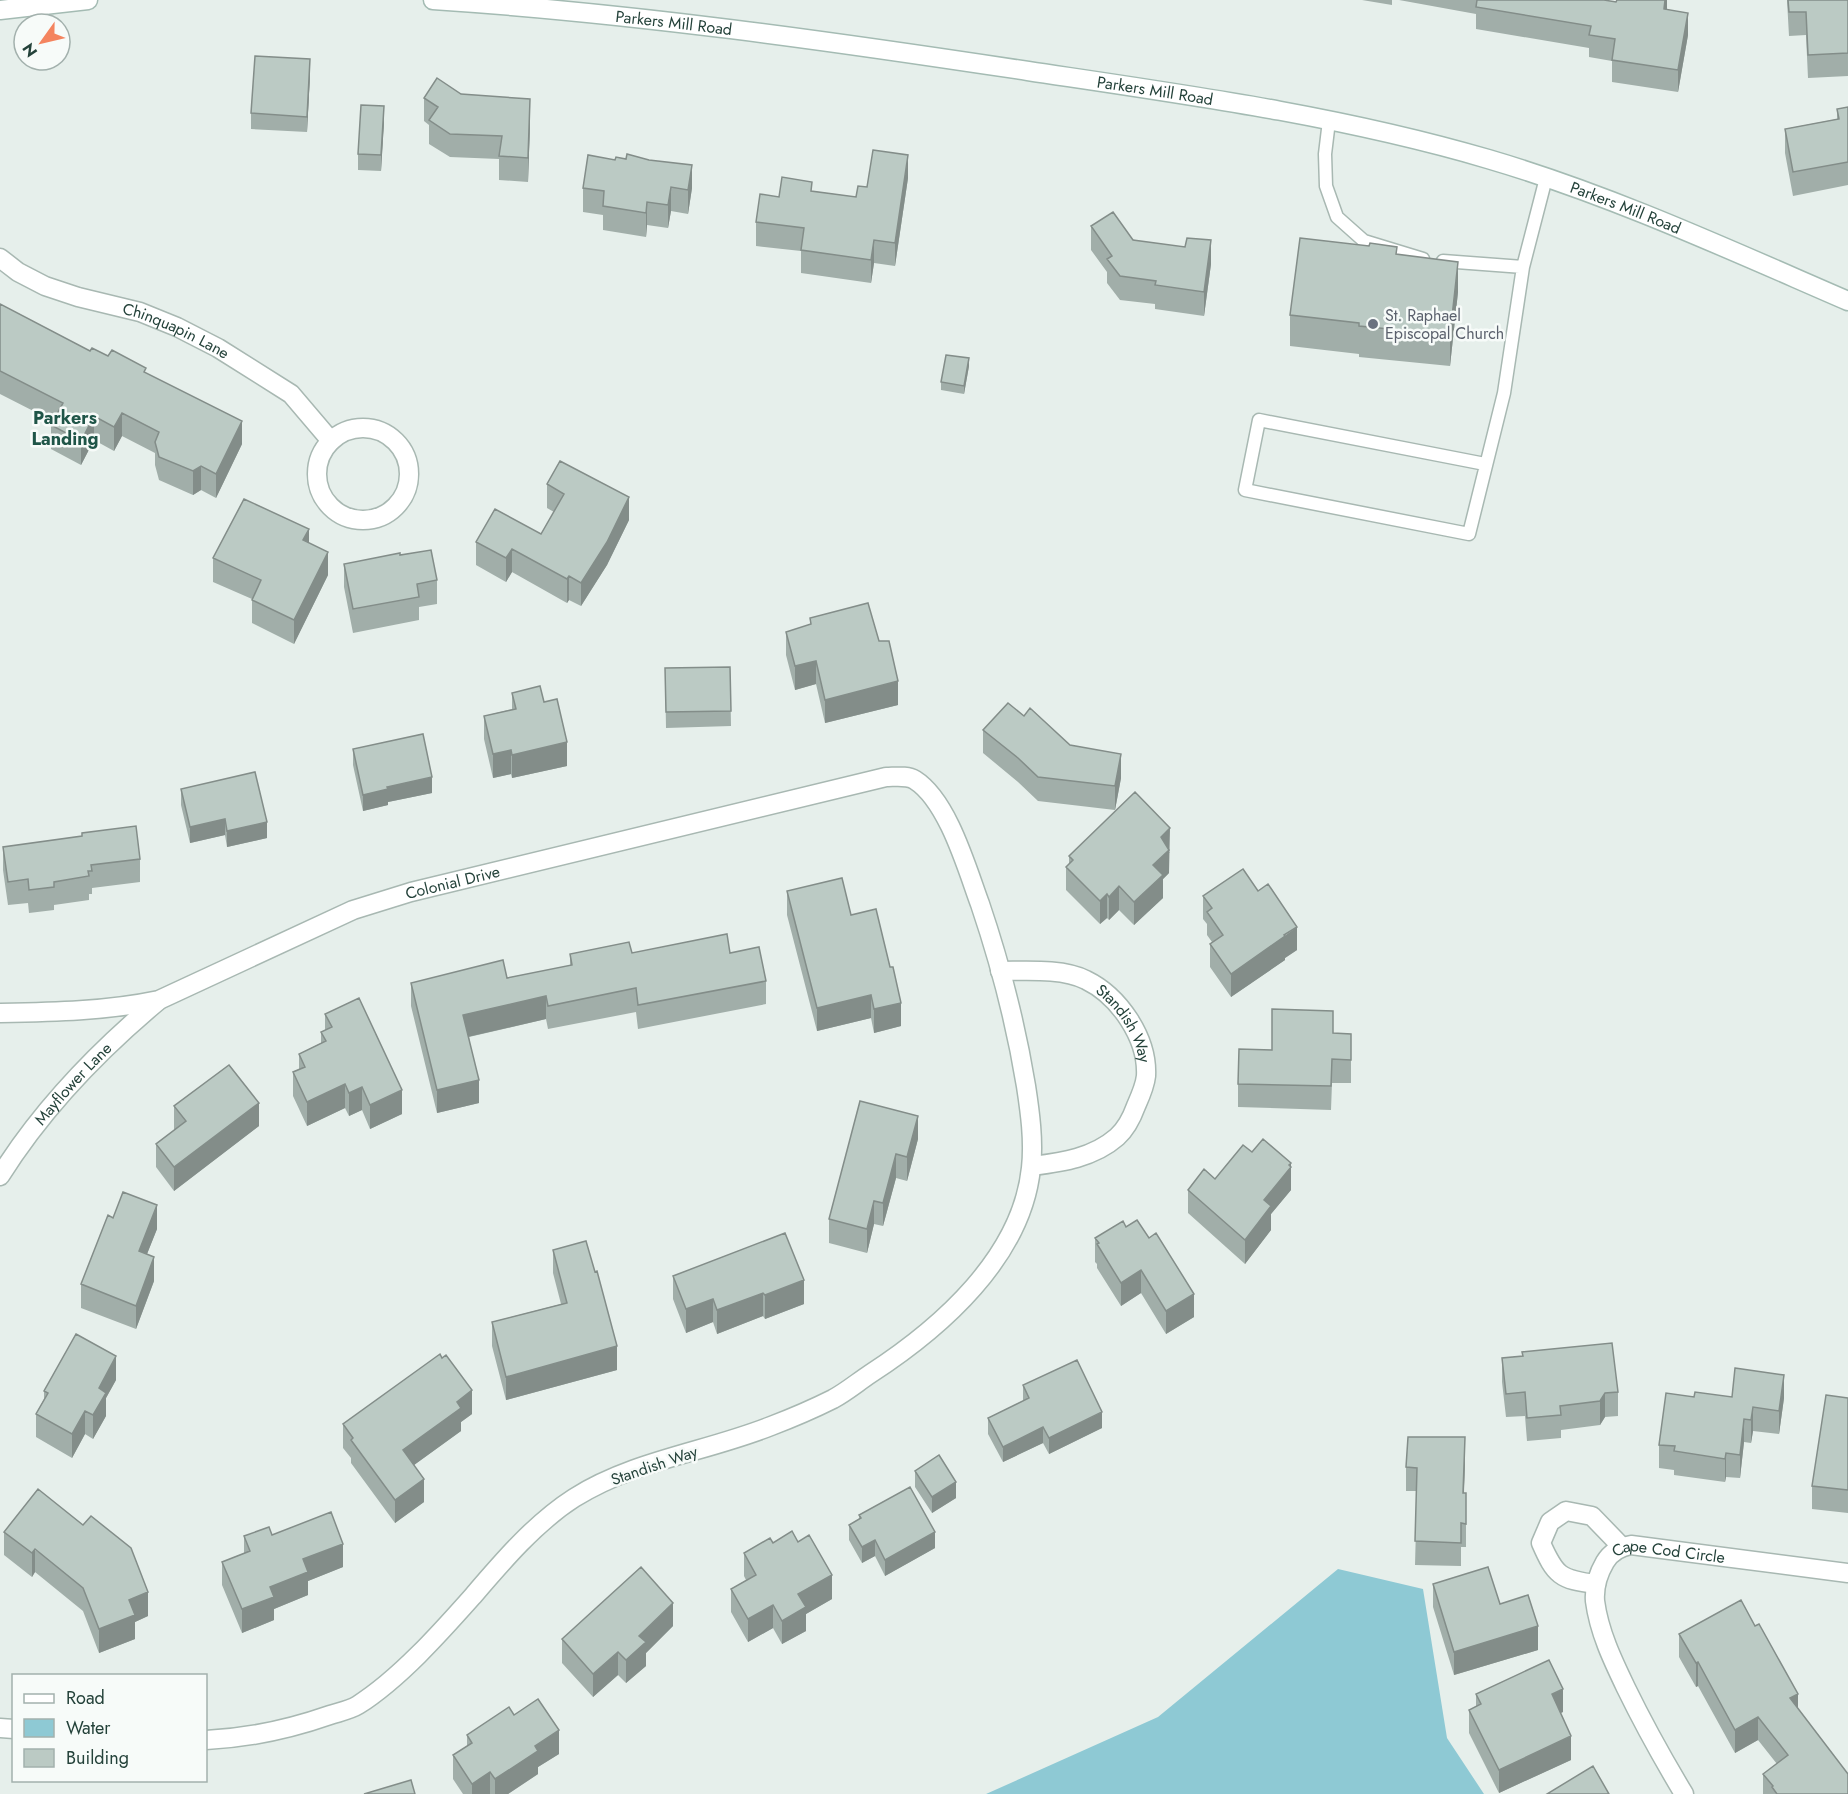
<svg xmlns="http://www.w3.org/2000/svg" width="1848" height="1794" font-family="Jost,sans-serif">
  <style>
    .water { fill: #8ec9d4 }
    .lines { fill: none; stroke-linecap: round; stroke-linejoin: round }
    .lane-casing { stroke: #a8b8b2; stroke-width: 15 }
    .street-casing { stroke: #a8b8b2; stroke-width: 21 }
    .secondary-casing { stroke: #a4bbb3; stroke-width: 21 }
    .lane { stroke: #fff; stroke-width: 12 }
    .street { stroke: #fff; stroke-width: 18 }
    .secondary { stroke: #fff; stroke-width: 18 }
    .wall { fill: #a1aea9 }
    .shaded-wall { fill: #838d89 }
    .building { fill: #bbcac4; stroke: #838d89; stroke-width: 1.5 }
    .worship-dot { fill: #6b7280; stroke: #f7fbf9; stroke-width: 2 }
    .labels { text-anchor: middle; stroke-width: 5; stroke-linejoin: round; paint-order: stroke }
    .street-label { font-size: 16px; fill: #24423a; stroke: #f7fbf9 }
    .worship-label { font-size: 16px; fill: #5b616d; stroke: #f7fbf9; text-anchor: start }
    .neighbourhood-label { font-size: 18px; font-weight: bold; fill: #1f5548; stroke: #f7fbf9 }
  </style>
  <rect width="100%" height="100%" fill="#e6efeb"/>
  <path class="water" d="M1338 1569 1423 1589 1447 1738 1484 1794H986L1158 1717Z"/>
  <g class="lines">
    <defs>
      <path id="lane" d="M1329 121 1325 154 1326 186 1337 217 1364 241 1423 259
        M1443 261 1523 267
        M1485 464 1259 420 1245 490 1469 534 1504 393 1523 267 1546 178"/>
      <g id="street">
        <path id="s1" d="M0 258 18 272 45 286 78 297 140 312 177 327 218 348 291 394 331 441"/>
        <circle cx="363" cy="474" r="46"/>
        <path id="s2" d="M1000 971C1025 971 1063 968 1086 980 1119 996 1148 1038 1146 1076 1145 1086 1140 1097 1136 1106 1132 1117 1126 1129 1117 1137 1093 1158 1062 1162 1032 1166"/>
        <path id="s3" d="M0 1013C53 1012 107 1011 159 1000L353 910 411 892 886 777C895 777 907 775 915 780 948 801 967 869 980 904 1000 963 1016 1025 1026 1086 1030 1112 1034 1141 1031 1168 1022 1257 941 1328 870 1374 858 1382 846 1392 833 1399 813 1409 792 1418 771 1426 706 1452 634 1460 574 1498 535 1523 502 1562 472 1597 440 1633 399 1679 358 1705 350 1710 339 1712 330 1715 290 1729 247 1738 206 1740"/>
        <path id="s4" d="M0 1176C42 1109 97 1052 158 1001"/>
        <path d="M1596 1584C1560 1580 1555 1575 1541 1543L1550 1522 1566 1511 1592 1516 1621 1546"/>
        <path d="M0 1728 14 1729"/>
        <path id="s5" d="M1684 1794C1663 1759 1644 1725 1626 1688 1613 1661 1599 1632 1595 1601 1594 1587 1598 1574 1605 1562 1611 1552 1620 1547 1631 1545L1848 1573"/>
      </g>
      <g id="secondary">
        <path id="s6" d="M433 0C632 13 830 41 1028 71 1182 94 1338 115 1488 159 1611 195 1730 250 1848 301"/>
        <path d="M0 10 88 0"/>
      </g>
    </defs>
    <use href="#lane" class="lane-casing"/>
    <use href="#street" class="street-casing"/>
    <use href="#secondary" class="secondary-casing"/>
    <use href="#lane" class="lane"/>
    <use href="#street" class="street"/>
    <use href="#secondary" class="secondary"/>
  </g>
  <path class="wall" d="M1362 0H1392V5Z
    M1399 0H1604L1616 2 1667 0V10L1688 35 1678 92 1612 82V61L1589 57V48L1476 29V14Z
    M1787 0H1848V76L1808 78 1806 35 1789 36Z
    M310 75 307 132 251 129V113Z
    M461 94 530 123 528 182 499 180V159L450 157 429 144V125L424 121V98Z
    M1848 107V185L1793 196 1785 153V129L1837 119V109Z
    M384 122 381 171 358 170V154Z
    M588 155 692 188 688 214 671 211 668 228 647 225 646 237 603 230V215L583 212V188Z
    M908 178 895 266 874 263 871 283 801 273V251L756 246V222L779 197 812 191 856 197 867 187Z
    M1091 226 1211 264 1204 316 1155 309V304L1120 300 1107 283V272L1091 250Z
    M1397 254 1458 292 1450 366 1359 357V354L1290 346V315Z
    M0 304 90 351 108 356 146 373 242 444 216 498 201 490 193 495 159 480 155 465V453L122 436 114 451 94 440 81 465 51 449V425L53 421 0 394Z
    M969 366 964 394 941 390V382Z
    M547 484 629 520 607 565 581 606 569 600 567 603 512 572 506 582 476 565V542L541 534 554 512 547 508Z
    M309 543 328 575 294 644 252 623V599L213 582V558Z
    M400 555 437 580V604L419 607V620L353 633 344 587V564Z
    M786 632 898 705 825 723 816 684 795 690 786 655Z
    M730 667 731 726 666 728 665 668Z
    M512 693 544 702 567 766 512 778 511 774 493 778 484 739V716L512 709Z
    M1024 716 1121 778 1115 810 1038 801 1018 782 983 753V730Z
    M353 749 432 793 388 802V805L363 811 353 765Z
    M181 789 267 838 227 847 225 835 190 843 181 805Z
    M3 847 140 859V882L92 888V894H89V900L54 905V910L29 913 28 903 8 905 3 870Z
    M1170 852 1169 853V873L1163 879V898L1134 925 1119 910 1109 920 1107 918 1100 924 1066 890V867L1069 864V856Z
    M787 891 851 915 890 967 901 1026 874 1033 871 1018 817 1031 787 915Z
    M1203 896 1297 950 1285 958V960L1231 997 1210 967V944L1212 942 1207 935V924L1203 919Z
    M632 953H730L766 981V1004L638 1029 636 1012 548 1029 546 1019 469 1037 479 1103 437 1113 411 1006V983L507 978 570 966V954Z
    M325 1014 402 1114 370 1129 362 1110 349 1116 345 1108 307 1126 293 1096V1072L299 1069V1054L321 1043V1032L325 1030Z
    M1333 1033 1351 1034V1083H1332L1331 1110 1238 1107V1084L1272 1050Z
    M860 1101 918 1139 907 1181 896 1178 883 1226 874 1224 867 1253 829 1243V1219Z
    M174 1106 259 1126 174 1191 156 1167V1144L174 1130Z
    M1252 1152 1291 1163V1190L1271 1214V1230L1245 1264 1188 1213V1190L1215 1179Z
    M113 1218 157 1229 147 1254 154 1281 136 1329 81 1308V1284Z
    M1126 1227 1149 1238 1194 1317 1166 1334 1141 1293 1121 1306 1097 1268V1264L1095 1262V1238Z
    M785 1233 804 1304 765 1319 763 1316 717 1334 713 1322 686 1333 673 1299V1276Z
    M553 1250 617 1370 506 1400 492 1346V1322L561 1304 553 1273Z
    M1522 1352 1618 1392V1416L1605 1417 1600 1425 1561 1430V1438L1527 1441 1525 1416 1506 1417 1502 1382V1358L1522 1356Z
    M116 1380 106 1398V1416L93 1439 85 1434 72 1458 36 1437V1414L44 1399V1391Z
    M1023 1385 1102 1428 1049 1454 1043 1443 1003 1462 988 1434V1418L1023 1401Z
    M1694 1397 1784 1398 1779 1434 1753 1431 1751 1443 1744 1442 1740 1478 1726 1477 1725 1482 1674 1475V1470L1659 1468V1445Z
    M1848 1398V1513L1812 1509V1486Z
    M472 1414 461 1422V1431L414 1465 424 1502 395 1523 351 1463V1458L343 1448V1424Z
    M1465 1460 1464 1493 1466 1517V1547H1461V1566L1415 1565 1417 1491H1406V1467Z
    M915 1471 956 1498 932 1513 915 1487Z
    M859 1515 935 1548 885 1576 875 1556 862 1563 849 1540V1525L859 1519Z
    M4 1532 148 1616 135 1622V1639L99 1653 83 1611 35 1572 32 1577 4 1555Z
    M272 1535 343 1567 308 1581V1595L274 1609V1620L242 1633 222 1585V1562L244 1553V1536Z
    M773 1543 832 1599 806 1614V1631L782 1644 773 1628 748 1642 731 1612V1589L746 1580 744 1576V1553Z
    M1433 1584 1500 1604 1538 1650 1454 1675 1433 1607Z
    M673 1626 646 1653V1666L626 1683 618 1675 593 1697 562 1663V1639Z
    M1679 1634 1798 1708 1848 1794H1763V1774L1777 1764 1758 1740 1735 1753 1698 1686 1696 1687 1679 1657Z
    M1476 1694 1563 1712 1560 1713 1571 1760 1499 1793 1469 1733V1710L1476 1706Z
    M514 1715 559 1754 538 1767V1774L508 1794H463L453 1779V1755L467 1746V1735Z"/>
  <path class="shaded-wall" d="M1665 0H1667V14L1664 9Z
    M1688 13V35L1678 92V70Z
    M310 59V75L307 132V117Z
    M530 99V123L528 182V158Z
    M384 106V122L381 171V155Z
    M908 155V178L895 266V243Z
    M692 165V188L688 214V190Z
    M671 187V211L668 228V205Z
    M647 202V225L646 237V213Z
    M874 240V263L871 283V260Z
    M1211 240V264L1204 316V292Z
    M1458 262V292L1450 366V335Z
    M969 358V366L964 394V386Z
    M122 413V436L114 451V427Z
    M94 416V440L81 465V441Z
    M242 421V444L216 498V474Z
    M201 466V490L193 495V471Z
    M629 497V520L607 565 581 606V583Z
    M309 529V553L303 540Z
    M512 549V572L506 582V558Z
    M328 552V575L294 644V620Z
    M569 576V600L567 603V579Z
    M816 661V684L795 690V666Z
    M898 681V705L825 723V700Z
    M567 742V766L512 778V755Z
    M511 750V774L493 778V754Z
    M1121 754V778L1115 810V786Z
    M432 777V793L388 802V805L363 811V795L387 787Z
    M225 819V835L190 843V827Z
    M267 822V838L227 847V831Z
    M1170 828 1169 873 1163 879V898L1134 925V902L1153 865 1161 837Z
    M1119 886V910L1109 920V897Z
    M1107 894V918L1100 924V901Z
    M1297 927V950L1285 958V960L1231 997V974Z
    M871 995V1018L817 1031V1008Z
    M546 996V1019L463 1038V1015Z
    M901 1003V1026L874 1033V1009Z
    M479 1080V1103L437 1113V1090Z
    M345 1084V1108L307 1126V1102Z
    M362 1087V1110L349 1116V1093Z
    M402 1090V1114L370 1129V1105Z
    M259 1103V1126L174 1191V1167Z
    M918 1116V1139L907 1181V1157Z
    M896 1154V1178L883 1226V1203Z
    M1291 1163V1190L1271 1214V1230L1245 1264V1240L1264 1200Z
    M874 1201V1224L867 1253V1229Z
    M157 1205V1229L139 1274V1251Z
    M154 1257V1281L136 1329V1306Z
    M1141 1270V1293L1121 1306V1283Z
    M804 1280V1304L765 1319V1295Z
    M763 1293V1316L717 1334V1310Z
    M1194 1294V1317L1166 1334V1311Z
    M713 1299V1322L686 1333V1309Z
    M617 1346V1370L506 1400V1377Z
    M116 1356V1380L106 1398V1416L93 1439V1415L99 1388Z
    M1784 1375V1398L1779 1434V1411Z
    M472 1390V1414L461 1422V1431L403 1473V1450L457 1402Z
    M1605 1393V1417L1600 1425V1401Z
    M1753 1407V1431L1751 1443V1420Z
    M85 1411V1434L72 1458V1434Z
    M1102 1412V1428L1049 1454V1438Z
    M1744 1419V1442L1740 1478V1455Z
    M1043 1427V1443L1003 1462V1447Z
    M1465 1437V1460L1463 1517V1493Z
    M1726 1453V1477L1725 1482V1459Z
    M424 1479V1502L395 1523V1500Z
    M956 1482V1498L932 1513V1497Z
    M935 1532V1548L885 1576V1560Z
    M875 1540V1556L862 1563V1547Z
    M343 1544V1567L308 1581V1595L274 1609V1620L242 1633V1609L303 1559Z
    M35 1549V1572L32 1577V1553Z
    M832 1575V1599L806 1614V1631L782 1644V1621L798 1594Z
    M148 1592V1616L135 1622V1639L99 1653V1629L129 1600Z
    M673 1603V1626L646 1653V1666L626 1683V1660L639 1636Z
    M773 1605V1628L748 1642V1619Z
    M1538 1626V1650L1454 1675V1652Z
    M618 1652V1675L593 1697V1674Z
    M1698 1662V1686L1696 1687V1663Z
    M1563 1689V1712L1552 1717V1694Z
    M1798 1694V1718L1790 1698Z
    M1758 1717V1740L1735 1753V1730Z
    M559 1730V1754L538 1767V1774L508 1794H495V1779L535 1746Z
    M1571 1736V1760L1499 1793V1770Z
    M490 1772V1794H472V1784Z"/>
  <path class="building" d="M1477 0H1604L1616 2 1617 0H1665L1664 9 1688 13 1678 70 1612 60 1615 39 1589 35 1591 26 1476 7Z
    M1788 0H1848V53L1808 55 1806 12H1789Z
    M255 56 310 59 307 117 251 113Z
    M437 78 461 94 530 99 528 158 499 156 502 136 450 134 429 120 438 107 424 98Z
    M361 105 384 106 381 155 358 154Z
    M1848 107V162L1793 172 1785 129 1839 119 1837 109Z
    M873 150 908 155 895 243 874 240 871 260 801 250 804 228 756 222 760 194 779 197 782 177 812 182 811 191 856 197 858 186 867 187Z
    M627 154 649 160 692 165 688 190 671 187 668 205 647 202 646 213 603 206 604 191 583 188 588 155 615 160 616 157 626 159Z
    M1113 212 1133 240 1185 247 1187 238 1211 240 1204 292 1155 285 1156 281 1120 276 1107 259 1112 256 1091 226Z
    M1300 238 1369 246 1370 243 1397 247 1396 254 1458 262 1450 335 1359 326V323L1290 315Z
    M0 304 90 351 92 348 108 356 112 350 146 368 144 372 242 421 216 474 201 466 193 471 159 457 155 442 159 432 122 413 114 427 94 416 81 441 51 425 63 403 0 371Z
    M946 355 969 358 964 386 941 382Z
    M560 461 629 497 607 542 581 583 569 576 567 579 512 549 506 558 476 542 495 509 541 534 564 494 547 484Z
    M244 499 309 529 303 540 328 552 294 620 252 600 261 580 213 558Z
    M431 550 437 580 417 584 419 597 353 609 344 564 400 553V555Z
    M868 603 879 641H889L898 681 825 700 816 661 795 666 786 632 811 624 810 618Z
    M730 667 731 711 666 712 665 668Z
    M540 686 544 702 557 699 567 742 512 755 511 750 493 754 484 716 516 709 512 693Z
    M1008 703 1024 716 1030 708 1070 745 1121 754 1115 786 1038 777 1018 758 983 730Z
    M423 734 432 777 387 787 388 789 363 795 353 749Z
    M255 772 267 822 227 831 225 819 190 827 181 789Z
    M1135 792 1170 828 1161 837 1169 850 1153 865 1163 875 1134 902 1119 886 1109 897 1107 894 1100 901 1066 867 1073 860 1069 856Z
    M136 826 140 859 91 865 92 871H88L89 876 54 882V887L29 890 28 879 8 882 3 847 82 836V833Z
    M1243 869 1258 891 1268 884 1297 927 1284 935 1285 936 1231 974 1210 944 1223 935 1207 912 1212 908 1203 896Z
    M842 878 851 915 876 909 890 967H893L901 1003 874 1009 871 995 817 1008 787 891Z
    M727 934 730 953 759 947 766 981 638 1005 636 988 548 1006 546 996 463 1015 479 1080 437 1090 411 983 503 960 507 978 572 965 570 954 629 942 632 953Z
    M359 998 402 1090 370 1105 362 1087 349 1093 345 1084 307 1102 293 1072 305 1067 299 1054 326 1041 321 1032 332 1027 325 1014Z
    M1272 1009 1333 1011V1033L1351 1034V1060L1332 1059 1331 1086 1238 1084 1239 1049 1272 1050Z
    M229 1065 259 1103 174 1167 156 1144 186 1121 174 1106Z
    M860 1101 918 1116 907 1157 896 1154 883 1203 874 1201 867 1229 829 1219Z
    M1263 1139 1291 1163 1289 1165 1291 1167 1264 1200 1271 1206 1245 1240 1188 1190 1204 1169 1215 1179 1243 1145 1252 1152Z
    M123 1192 157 1205 139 1251 154 1257 136 1306 81 1284 108 1215 113 1218Z
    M1137 1220 1149 1238 1156 1233 1194 1294 1166 1311 1141 1270 1121 1283 1097 1244 1099 1243 1095 1238 1123 1221 1126 1227Z
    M785 1233 804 1280 765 1295 763 1293 717 1310 713 1299 686 1309 673 1276Z
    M586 1241 595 1272 597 1271 617 1346 506 1377 492 1322 567 1303 553 1250Z
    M76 1334 116 1356 99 1388 106 1393 93 1415 85 1411 72 1434 36 1414 48 1393 44 1391Z
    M1612 1343 1618 1392 1605 1393 1600 1401 1560 1406 1561 1415 1527 1418 1525 1392 1506 1394 1502 1358 1523 1356 1522 1352Z
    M440 1354 442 1358 446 1355 472 1390 457 1402 461 1408 403 1450 424 1479 395 1500 351 1440 353 1438 343 1424Z
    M1077 1360 1102 1412 1049 1438 1043 1427 1003 1447 988 1418 1029 1398 1023 1385Z
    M1735 1368 1784 1375 1779 1411 1753 1407 1751 1420 1744 1419 1740 1455 1726 1453 1725 1459 1674 1451 1675 1446 1659 1445 1666 1393 1694 1397 1695 1392 1732 1397Z
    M1826 1395 1848 1398V1490L1812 1486Z
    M1408 1437H1465L1463 1493H1466V1524L1461 1523V1543L1415 1541 1417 1468 1406 1467Z
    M939 1455 956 1482 932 1497 915 1471Z
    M910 1487 935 1532 885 1560 875 1540 862 1547 849 1525 861 1518 859 1515Z
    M38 1489 83 1525 91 1516 131 1548 148 1592 129 1600 135 1615 99 1629 83 1588 35 1549 32 1553 4 1532Z
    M331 1512 343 1544 303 1559 308 1572 270 1587 274 1597 242 1609 222 1562 250 1551 244 1536 269 1527 272 1535Z
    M792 1531 798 1542 809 1535 832 1575 798 1594 806 1607 782 1621 773 1605 748 1619 731 1589 756 1575 744 1553 770 1538 773 1543Z
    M641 1567 673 1603 639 1636 646 1642 626 1660 618 1652 593 1674 562 1639Z
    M1488 1567 1500 1604 1528 1595 1538 1626 1454 1652 1433 1584Z
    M1741 1600 1755 1626 1759 1624 1798 1694 1790 1698 1848 1774V1794H1777L1772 1787 1773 1786 1763 1774 1788 1755 1758 1717 1735 1730 1698 1662 1696 1663 1679 1634Z
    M1549 1660 1563 1689 1552 1694 1571 1736 1499 1770 1469 1710 1481 1704 1476 1694Z
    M538 1699 559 1730 535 1746 538 1751 495 1779 490 1772 472 1784 453 1755 472 1743 467 1735 509 1707 514 1715Z
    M1593 1766 1609 1794H1547Z
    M411 1780 415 1794H364Z"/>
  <circle class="worship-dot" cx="1373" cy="324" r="6"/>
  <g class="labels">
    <g class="street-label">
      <text dy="6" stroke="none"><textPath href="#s6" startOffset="242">Parkers Mill Road</textPath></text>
      <text dy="6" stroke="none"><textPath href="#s6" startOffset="728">Parkers Mill Road</textPath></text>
      <text dy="6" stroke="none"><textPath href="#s6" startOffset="1214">Parkers Mill Road</textPath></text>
      <text dy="6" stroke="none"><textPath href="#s1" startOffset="192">Chinquapin Lane</textPath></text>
      <text dy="6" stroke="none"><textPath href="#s3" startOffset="477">Colonial Drive</textPath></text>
      <text dy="6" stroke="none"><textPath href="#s2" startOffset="147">Standish Way</textPath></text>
      <text dy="6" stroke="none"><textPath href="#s4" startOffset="118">Mayflower Lane</textPath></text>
      <text transform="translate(654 1465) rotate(-19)" y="6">Standish Way</text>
      <text dy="6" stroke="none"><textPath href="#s5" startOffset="324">Cape Cod Circle</textPath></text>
    </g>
    <g class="worship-label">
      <text x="1385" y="321">St. Raphael<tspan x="1385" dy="18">Episcopal Church</tspan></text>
    </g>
    <g class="neighbourhood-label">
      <text x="65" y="424">Parkers<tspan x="65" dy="21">Landing</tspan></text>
    </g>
  </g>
  <rect x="12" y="1674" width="195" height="108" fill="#f7fbf9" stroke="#a3b1ad" stroke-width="1.5"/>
  <rect x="24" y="1694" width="30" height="9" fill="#ffffff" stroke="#a3b1ad" stroke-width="1.5"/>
  <text x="66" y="1704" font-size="18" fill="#24423a">Road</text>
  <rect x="24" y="1719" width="30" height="18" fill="#8ec9d4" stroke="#a3b1ad" stroke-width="1.5"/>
  <text x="66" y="1734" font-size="18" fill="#24423a">Water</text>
  <rect x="24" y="1749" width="30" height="18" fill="#bbcac4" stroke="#a3b1ad" stroke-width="1.5"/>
  <text x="66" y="1764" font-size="18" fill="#24423a">Building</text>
  <g transform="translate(42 42) rotate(236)"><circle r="28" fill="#f7fbf9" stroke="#a3b1ad" stroke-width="1.5"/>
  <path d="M0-4.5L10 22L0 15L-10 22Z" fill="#f4845f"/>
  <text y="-9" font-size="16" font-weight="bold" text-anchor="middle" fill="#24423a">N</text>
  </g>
</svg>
